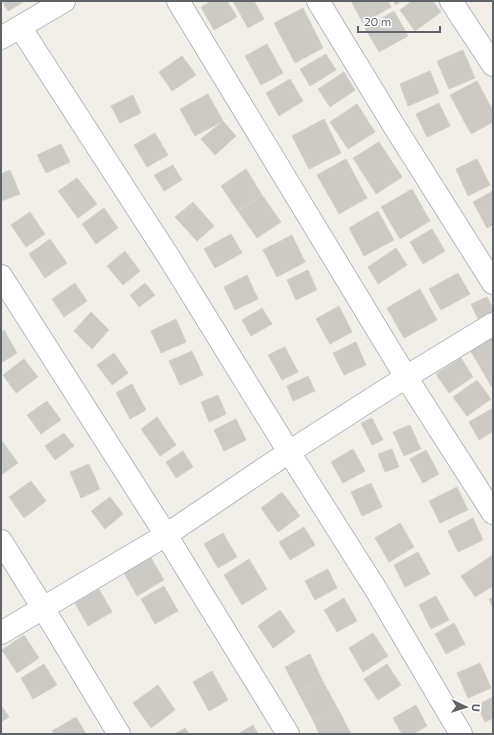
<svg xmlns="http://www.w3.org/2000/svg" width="494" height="735" font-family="Commissioner,sans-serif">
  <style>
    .building { fill: #cccac5; stroke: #d6d1c6 }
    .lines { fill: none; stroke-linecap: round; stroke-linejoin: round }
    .minor-casing { stroke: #b5b8bc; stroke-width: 24 }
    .minor { stroke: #fff; stroke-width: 22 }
  </style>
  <rect width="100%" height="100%" fill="#f1efe8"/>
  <path class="building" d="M2 1H25L8 11Z
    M211 1H227L237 17 214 30 201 7Z
    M233 1H254L264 19 248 28Z
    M351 1H388L391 7 363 23Z
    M393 1H401L396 5Z
    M412 1H433L441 12 415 31 400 10Z
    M303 8 323 48 295 63 274 23Z
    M394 11 408 36 379 52 365 28Z
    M267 44 283 73 261 85 245 56Z
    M463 50 475 78 449 89 437 61Z
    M326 54 336 70 310 86 300 69Z
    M182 56 196 75 172 91 159 72Z
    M430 71 439 93 408 106 400 84Z
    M344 72 355 90 330 107 318 89Z
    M290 79 303 101 279 116 266 93Z
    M477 81 493 111V122L471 134 450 95Z
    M208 94 223 121 195 136 180 109Z
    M133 95 141 113 120 123 111 106Z
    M439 103 450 126 427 137 416 114Z
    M357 104 375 132 348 149 330 122Z
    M324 119 341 153 309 169 292 136Z
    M223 121 236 136 215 155 201 139Z
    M155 133 168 155 147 167 134 145Z
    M379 142 402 177 376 194 353 158Z
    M61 144 70 162 46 173 37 155Z
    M346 159 367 198 339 214 317 175Z
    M477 159 490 185 468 196 456 169Z
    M173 165 182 180 164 191 154 175Z
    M246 169 262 195 238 211 221 186Z
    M10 170 20 194 1 201V174Z
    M77 178 97 204 78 218 58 191Z
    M412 189 430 221 400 239 381 207Z
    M493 191V225L487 228 473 202Z
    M262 195 281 222 257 238 238 211Z
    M193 202 214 226 197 241 175 217Z
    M104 208 118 228 96 244 82 224Z
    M378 211 394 240 364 256 349 228Z
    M30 212 45 234 26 247 11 225Z
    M432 229 445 251 423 264 410 242Z
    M231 234 242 253 215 268 204 249Z
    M292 235 305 262 277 277 263 250Z
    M50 239 67 263 45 278 29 254Z
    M396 248 407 265 378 284 368 267Z
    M125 251 140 271 123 285 107 266Z
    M308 270 317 290 296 300 287 280Z
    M458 273 470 294 441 310 429 289Z
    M247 275 258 299 235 310 224 287Z
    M75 283 87 301 64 317 52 299Z
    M145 283 155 295 139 307 130 295Z
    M420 289 437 320 404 338 387 308Z
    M487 297 493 309V313L478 319 471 304Z
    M339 306 352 332 330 344 316 319Z
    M262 308 272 324 251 336 242 320Z
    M91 312 109 330 92 349 74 331Z
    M176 319 186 342 161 353 151 331Z
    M4 330 17 353 1 363V332Z
    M493 337V389L470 350Z
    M356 342 366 365 344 375 333 353Z
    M285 347 298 372 282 380 268 355Z
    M192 351 203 375 180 385 169 361Z
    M114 353 128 373 112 385 97 365Z
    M461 358 473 377 449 393 436 374Z
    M24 359 38 377 16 393 3 375Z
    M308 376 315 391 293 401 287 386Z
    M477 380 491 399 467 416 453 397Z
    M132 384 146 410 130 419 116 393Z
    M218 395 226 414 209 422 201 402Z
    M47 401 61 420 41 434 27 415Z
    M493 408V431L479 440 469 422Z
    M157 417 176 445 160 456 141 429Z
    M372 418 383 440 372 445 361 423Z
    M236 419 246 440 224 451 214 430Z
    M410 425 421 449 404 456 393 432Z
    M64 433 74 446 55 460 45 446Z
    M2 441 18 463 1 475V442Z
    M353 449 365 471 343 483 331 462Z
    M392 449 399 467 385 472 378 454Z
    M426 450 439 474 423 483 410 459Z
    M183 451 193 467 176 478 166 462Z
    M89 464 100 489 81 498 70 472Z
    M31 481 46 501 24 518 9 497Z
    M371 483 382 507 362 516 351 492Z
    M457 487 468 510 440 523 429 501Z
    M282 492 300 516 278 532 261 508Z
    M110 497 123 514 105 529 91 511Z
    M473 518 483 540 458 552 448 531Z
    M400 523 414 547 389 562 375 538Z
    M304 527 315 545 290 560 279 542Z
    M223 533 237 557 218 568 204 544Z
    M418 552 430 574 405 587 394 565Z
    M493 555V586L475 597 461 576Z
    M150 556 164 580 137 596 123 571Z
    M249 559 267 589 242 605 224 575Z
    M328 569 337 588 315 600 305 581Z
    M164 586 178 611 155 624 141 599Z
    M99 589 112 612 88 626 75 603Z
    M436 596 449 620 431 629 419 605Z
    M493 597V608L489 599Z
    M344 598 357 621 337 632 324 610Z
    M280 610 295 632 273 648 258 626Z
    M454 623 465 644 446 654 435 634Z
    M373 633 388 656 363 672 349 648Z
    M24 635 39 658 17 673 2 650Z
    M310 654 322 680 298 692 285 667Z
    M480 663 491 688 468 698 457 673Z
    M44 664 57 685 33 699 21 678Z
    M387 664 401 685 378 700 364 679Z
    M212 671 228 700 209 711 193 682Z
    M322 680 338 709 314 722 298 692Z
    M158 685 175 710 151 728 133 703Z
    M493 697V718L485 722 477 705Z
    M1 705 9 717 1 722Z
    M416 705 427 726 413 734H402L393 718Z
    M338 709 351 734H319L314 722Z
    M76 717 86 734H54L52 731Z
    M253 725 258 734H238Z
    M185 728 189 734H175Z"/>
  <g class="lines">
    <defs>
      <path id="minor" d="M178 1 406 377 493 513
        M318 1 396 129 493 283
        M451 1 493 65
        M20 27 170 259 289 452 375 588 461 734
        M1 38 64 1
        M1 276 166 535 288 734
        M1 541 43 608 119 734
        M1 633 166 535 289 452 406 377 493 324"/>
    </defs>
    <use href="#minor" class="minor-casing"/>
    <use href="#minor" class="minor"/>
  </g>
  <rect width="494" height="735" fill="none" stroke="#5f6368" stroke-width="4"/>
  <g transform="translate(466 707) rotate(94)" stroke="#ffffff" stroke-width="3" paint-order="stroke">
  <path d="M0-3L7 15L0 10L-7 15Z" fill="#5f6368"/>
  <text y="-6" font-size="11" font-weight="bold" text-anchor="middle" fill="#5f6368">U</text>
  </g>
  <path d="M358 26v6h82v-6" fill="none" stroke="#5f6368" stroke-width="2"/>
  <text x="364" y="26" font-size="12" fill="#5f6368" stroke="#ffffff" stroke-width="3" paint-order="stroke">20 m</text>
</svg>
